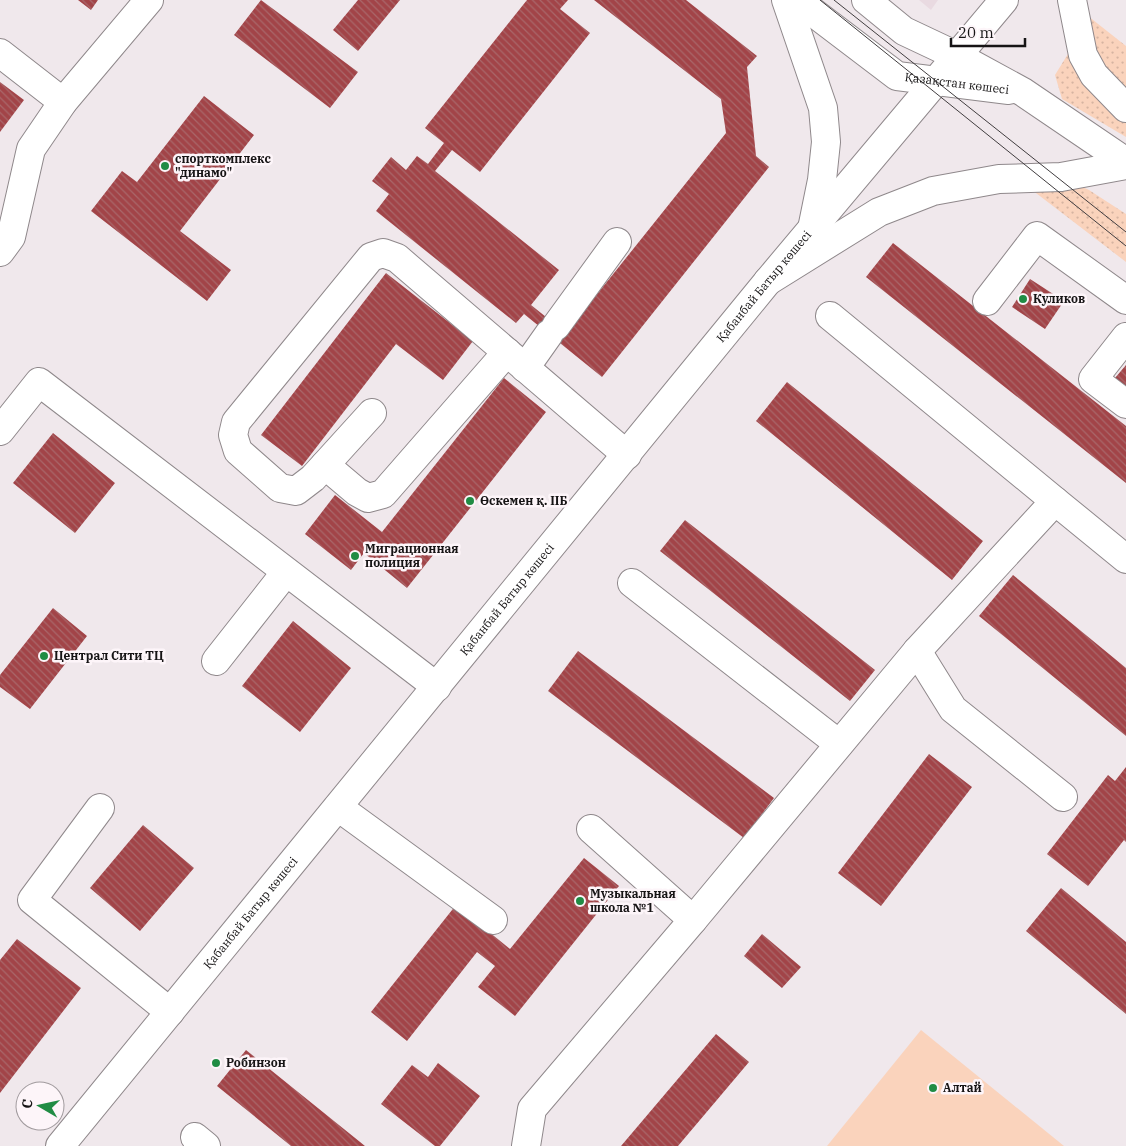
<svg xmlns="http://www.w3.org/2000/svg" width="1126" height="1146" font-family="'IBM Plex Serif',serif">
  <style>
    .built { fill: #e9dae1 }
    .grass { fill: url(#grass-dots) }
    .pitch { fill: #fad3bc }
    .building { fill: url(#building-back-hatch) }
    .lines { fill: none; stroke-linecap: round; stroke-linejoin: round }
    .minor-casing { stroke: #8f888b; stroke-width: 30 }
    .major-casing { stroke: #8f888b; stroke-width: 30 }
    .minor { stroke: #fff; stroke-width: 28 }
    .major { stroke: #fff; stroke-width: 28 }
    .tram { stroke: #413d3f; stroke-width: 1 }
    .poi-dot { fill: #208c44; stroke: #fdf5f9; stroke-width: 2 }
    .labels { text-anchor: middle; stroke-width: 5; stroke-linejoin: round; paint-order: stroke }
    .street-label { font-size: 12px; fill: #161415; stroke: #fdf5f9 }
    .poi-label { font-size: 12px; font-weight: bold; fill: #161415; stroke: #fdf5f9; text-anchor: start }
  </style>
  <defs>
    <pattern id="grass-dots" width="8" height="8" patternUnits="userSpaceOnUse" patternTransform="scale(1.25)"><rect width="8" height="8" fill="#fad3bc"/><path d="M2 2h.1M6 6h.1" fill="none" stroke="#d6b4a1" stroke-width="1.8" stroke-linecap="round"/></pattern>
    <pattern id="building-back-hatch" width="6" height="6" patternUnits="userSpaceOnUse" patternTransform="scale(1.25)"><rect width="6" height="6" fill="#a24448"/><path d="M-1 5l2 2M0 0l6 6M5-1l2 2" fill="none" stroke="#a9676a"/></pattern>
  </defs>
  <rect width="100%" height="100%" fill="#f0e8ec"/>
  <path class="built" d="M919 0H938L931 10Z"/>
  <path class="grass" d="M1088 16 1126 46V137L1062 99 1055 75 1079 36Z
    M1061 177 1089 190 1126 214V262L1019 180Z"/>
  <path class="pitch" d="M921 1030 1064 1146H827Z"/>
  <path class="building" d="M78 0H98L91 10Z
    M261 0 358 72 330 108 234 35Z
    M358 0H400L358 51 333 30Z
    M527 0H568L560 9 590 33 480 172 452 150 435 171 559 270 531 305 566 333 726 133 721 99 594 0H686L757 56 747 67 756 156 769 167 602 377 524 314 516 323 376 211 389 194 372 181 391 157 406 170 417 156 428 164 444 143 425 128Z
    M0 82 24 100 0 132Z
    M204 96 254 135 180 231 231 270 207 301 91 211 122 171 137 182Z
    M893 243 1126 426V483L866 277Z
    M386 273 473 341 443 380 396 344 302 466 261 435Z
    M1030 279 1064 301 1045 329 1012 307Z
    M1126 365V386L1115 378Z
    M504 378 546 412 407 588 364 553 351 570 305 534 335 495 382 532Z
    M787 382 983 541 952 580 756 421Z
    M53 433 115 483 75 533 13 483Z
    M685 520 875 670 850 701 660 551Z
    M1013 575 1126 668V736L979 616Z
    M53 608 87 636 30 709 0 687V675Z
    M293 621 351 668 300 732 242 686Z
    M578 651 774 798 744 838 548 691Z
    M929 754 972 787 881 906 838 873Z
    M1126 767V842L1124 840 1088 886 1047 854 1108 775 1115 781Z
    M143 825 194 868 140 931 90 888Z
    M584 858 619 886 515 1016 478 987 495 966 477 952 407 1041 371 1012 456 905 510 949Z
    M1061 888 1126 942V1014L1026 931Z
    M762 934 801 967 782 988 744 956Z
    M17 939 81 988 0 1093V960Z
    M716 1034 749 1062 678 1146H621Z
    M246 1050 365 1146H291L217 1086Z
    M438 1063 480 1096 440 1146H435L381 1104 412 1065 428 1077Z"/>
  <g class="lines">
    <defs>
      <g id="minor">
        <path d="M0 53 63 102"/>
        <path d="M0 252 11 237 31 149 63 102 149 0"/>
        <path d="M987 301 1037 236 1126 300"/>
        <path d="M830 316 1055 501"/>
        <path d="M556 326 617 242"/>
        <path d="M1126 337 1093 379 1126 404"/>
        <path d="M525 368 549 334"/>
        <path d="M372 413 313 478 296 491 280 488 238 451 233 435 236 422 371 257 383 253 397 258 627 455"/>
        <path d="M0 431 39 382 437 687"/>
        <path d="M325 465 357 492 368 498 383 494 507 352"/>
        <path d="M632 583 839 744"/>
        <path d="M917 651 953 709 1063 797"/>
        <path d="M216 661 286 572"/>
        <path d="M338 807 493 920"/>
        <path d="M100 808 32 900 170 1012"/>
        <path d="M693 920 917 651 1055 501 1126 559"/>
        <path d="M195 1137 206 1146"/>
        <path id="s1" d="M60 1146 768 281 957 56"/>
        <path d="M526 1146 532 1109 693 920 591 829"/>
      </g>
      <g id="major">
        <path d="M786 0 823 108 826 142 822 180 812 229"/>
        <path id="s2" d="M797 0 897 76 1009 90"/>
        <path d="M866 0 904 31 957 56 1023 92 1126 162"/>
        <path d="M1072 0 1083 55 1094 75 1126 108"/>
        <path d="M957 56 1004 0"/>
        <path d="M768 281 879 212 933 191 999 179 1061 177 1126 165"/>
      </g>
    </defs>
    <use href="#minor" class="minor-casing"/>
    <use href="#major" class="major-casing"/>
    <use href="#minor" class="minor"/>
    <use href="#major" class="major"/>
    <path class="tram" d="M820 0 1126 246
      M834 0 1126 232"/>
  </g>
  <g class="poi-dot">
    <circle cx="165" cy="166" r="5"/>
    <circle cx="1023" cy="299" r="5"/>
    <circle cx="470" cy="501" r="5"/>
    <circle cx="355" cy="556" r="5"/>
    <circle cx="44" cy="656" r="5"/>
    <circle cx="580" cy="901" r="5"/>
    <circle cx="216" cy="1063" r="5"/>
    <circle cx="933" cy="1088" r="5"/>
  </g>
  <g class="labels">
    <g class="street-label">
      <text dy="4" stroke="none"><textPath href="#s2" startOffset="186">Қазақстан көшесі</textPath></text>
      <text dy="4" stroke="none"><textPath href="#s1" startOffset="1111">Қабанбай Батыр көшесі</textPath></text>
      <text dy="4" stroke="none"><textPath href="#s1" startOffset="706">Қабанбай Батыр көшесі</textPath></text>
      <text dy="4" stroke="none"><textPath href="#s1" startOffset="301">Қабанбай Батыр көшесі</textPath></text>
    </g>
    <g class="poi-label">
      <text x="175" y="163">спорткомплекс<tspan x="175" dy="14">"динамо"</tspan></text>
      <text x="1033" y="303">Куликов</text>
      <text x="480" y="505">Өскемен қ. ІІБ</text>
      <text x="365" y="553">Миграционная<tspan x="365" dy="14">полиция</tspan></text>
      <text x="54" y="660">Централ Сити ТЦ</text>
      <text x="590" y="898">Музыкальная<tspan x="590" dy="14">школа №1</tspan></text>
      <text x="226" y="1067">Робинзон</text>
      <text x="943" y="1092">Алтай</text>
    </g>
  </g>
  <g transform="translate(40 1106) rotate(279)"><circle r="24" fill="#fdf5f9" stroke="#a19b9e"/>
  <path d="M0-4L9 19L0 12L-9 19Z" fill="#208c44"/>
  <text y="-8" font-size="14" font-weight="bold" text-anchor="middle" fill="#161415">С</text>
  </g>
  <path d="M951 38v8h74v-8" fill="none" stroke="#161415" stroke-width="2.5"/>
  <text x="958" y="38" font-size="15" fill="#161415" stroke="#fdf5f9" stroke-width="4" paint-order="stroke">20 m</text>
</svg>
